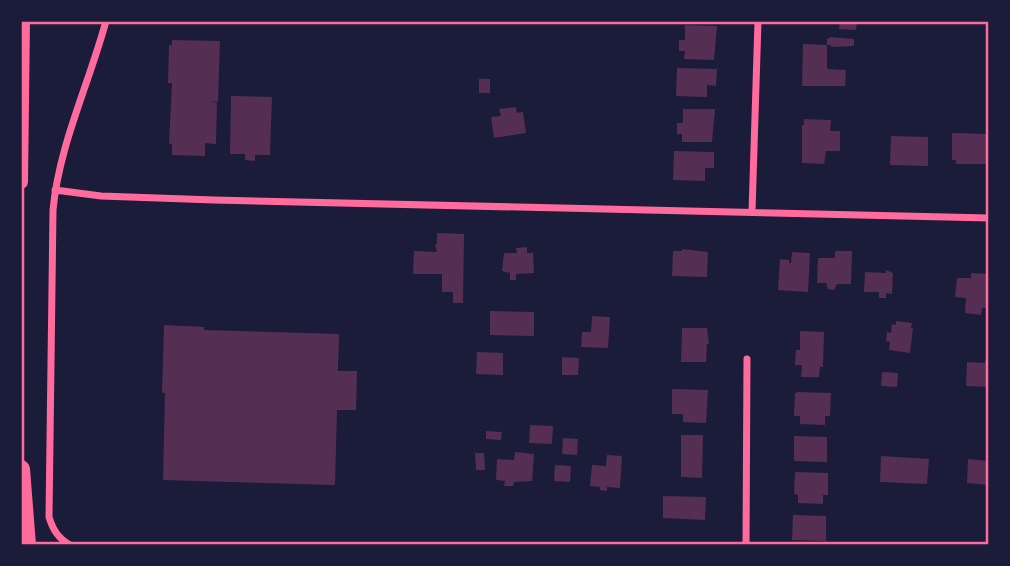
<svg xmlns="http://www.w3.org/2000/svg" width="1010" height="566" font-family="Signika,sans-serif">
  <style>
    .building { fill: #542f53 }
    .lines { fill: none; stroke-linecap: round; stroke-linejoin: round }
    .minor { stroke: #ff6b9d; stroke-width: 7 }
    .primary { stroke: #ff6b9d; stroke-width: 14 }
    .motorway { stroke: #ff6b9d; stroke-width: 18 }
    .neatline { fill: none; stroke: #ff6b9d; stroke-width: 2.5 }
  </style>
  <rect width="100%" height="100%" fill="#1b1b3a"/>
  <path class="building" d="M840 21H857L856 30 839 29Z
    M685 25 717 26 714 60 684 59 685 51H679V40H685Z
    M830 37 854 39V46L831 47V45H827V39Z
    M172 40 220 41 218 102 209 101 217 103 216 144 205 143V156L172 155V144H169L172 83H168L169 45H172Z
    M803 44 827 45V69L846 70 845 86H802Z
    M677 68 717 69 716 86 707 85V97L676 96Z
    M479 79H490V93H479Z
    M231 96 272 97 270 155H255V161L245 160V154H230Z
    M516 107 517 113 523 112 526 133 494 138 491 117 501 116 499 109Z
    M683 109H715L712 142H682V134H677V123H683Z
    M804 119 831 120 830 131H840V151H826L824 164 802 163V125H804Z
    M952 133 989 134V164H956V160H952Z
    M891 136 928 137V166L890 165Z
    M674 151 714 152V168H705V181L673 180Z
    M437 233 464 234 463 303H453V292H442V274H413L414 251 437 252 435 244H437Z
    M527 247V253H533L534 273 516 274V280H510V273L502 271 504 253H517L516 248Z
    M682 249 708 252 707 277 672 276 673 251H682Z
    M835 251H852L851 284H837L834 290 828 289 826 283H817L818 258H835Z
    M792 252 810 253 808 292 778 290 780 259 789 260V263H791Z
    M886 270 893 273 892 294 886 293V298H879V292H864L865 272 886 273Z
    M971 273 989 274 988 308H982L981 315 965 313 966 298 955 297 957 278H971Z
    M490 311 534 312V336L490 335Z
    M592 316 610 317 608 348 581 347 582 332H591Z
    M896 321 912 323 911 328H913L910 353 889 350 890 342 886 341 887 332 891 333 892 324 896 325Z
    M164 325 204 327V330L339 334 338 371H357L356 410H337L335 485 163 480 165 393H162Z
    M682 328H707L709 344H707L706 362H681Z
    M800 331 824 332 823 367H820L819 377H801L802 365H795L796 350H800Z
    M477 352 503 353V375L476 374Z
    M562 357 579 358 578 375H562Z
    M985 360H989V387L966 386 967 362 985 363Z
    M882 372 898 373 897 387 881 386Z
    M672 389 708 390 706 423 683 422V414H672Z
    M797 392 831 393 830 416H825V425L800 424V416H794L795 394Z
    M530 425 553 426 552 444 529 443Z
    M486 431 502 432 501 440 486 439Z
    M681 435H703L702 478 681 477Z
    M794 436 827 437V462L794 461Z
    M563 438 578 439 577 455 562 454Z
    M515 452 534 454 532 481 514 482 513 486H504L505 481 496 480 497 459 514 460Z
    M475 453H484L485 470H476Z
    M607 455 622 456 620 488 607 487V491L600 490V487L590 486 592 465 606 466Z
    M881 456 929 459 927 484 880 482Z
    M968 459 989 461V485L967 483Z
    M555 465 571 466 570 482 554 481Z
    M795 472 828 473V495H823V504L798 503V495L794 494Z
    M663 496 706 497 705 520 663 518Z
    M793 515 826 516V541L792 540Z"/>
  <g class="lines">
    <path class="minor" d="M55 190 101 196 214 200 989 218
      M752 212 758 21
      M70 545C58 538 53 530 49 517L53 210C59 145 89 84 106 21
      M746 545 747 359"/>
    <path class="primary" d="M21 182 23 21"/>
    <path class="motorway" d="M21 469 27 545"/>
  </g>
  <rect width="1010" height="566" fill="none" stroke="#1b1b3a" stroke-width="46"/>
  <rect x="23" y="23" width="964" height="520" class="neatline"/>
</svg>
